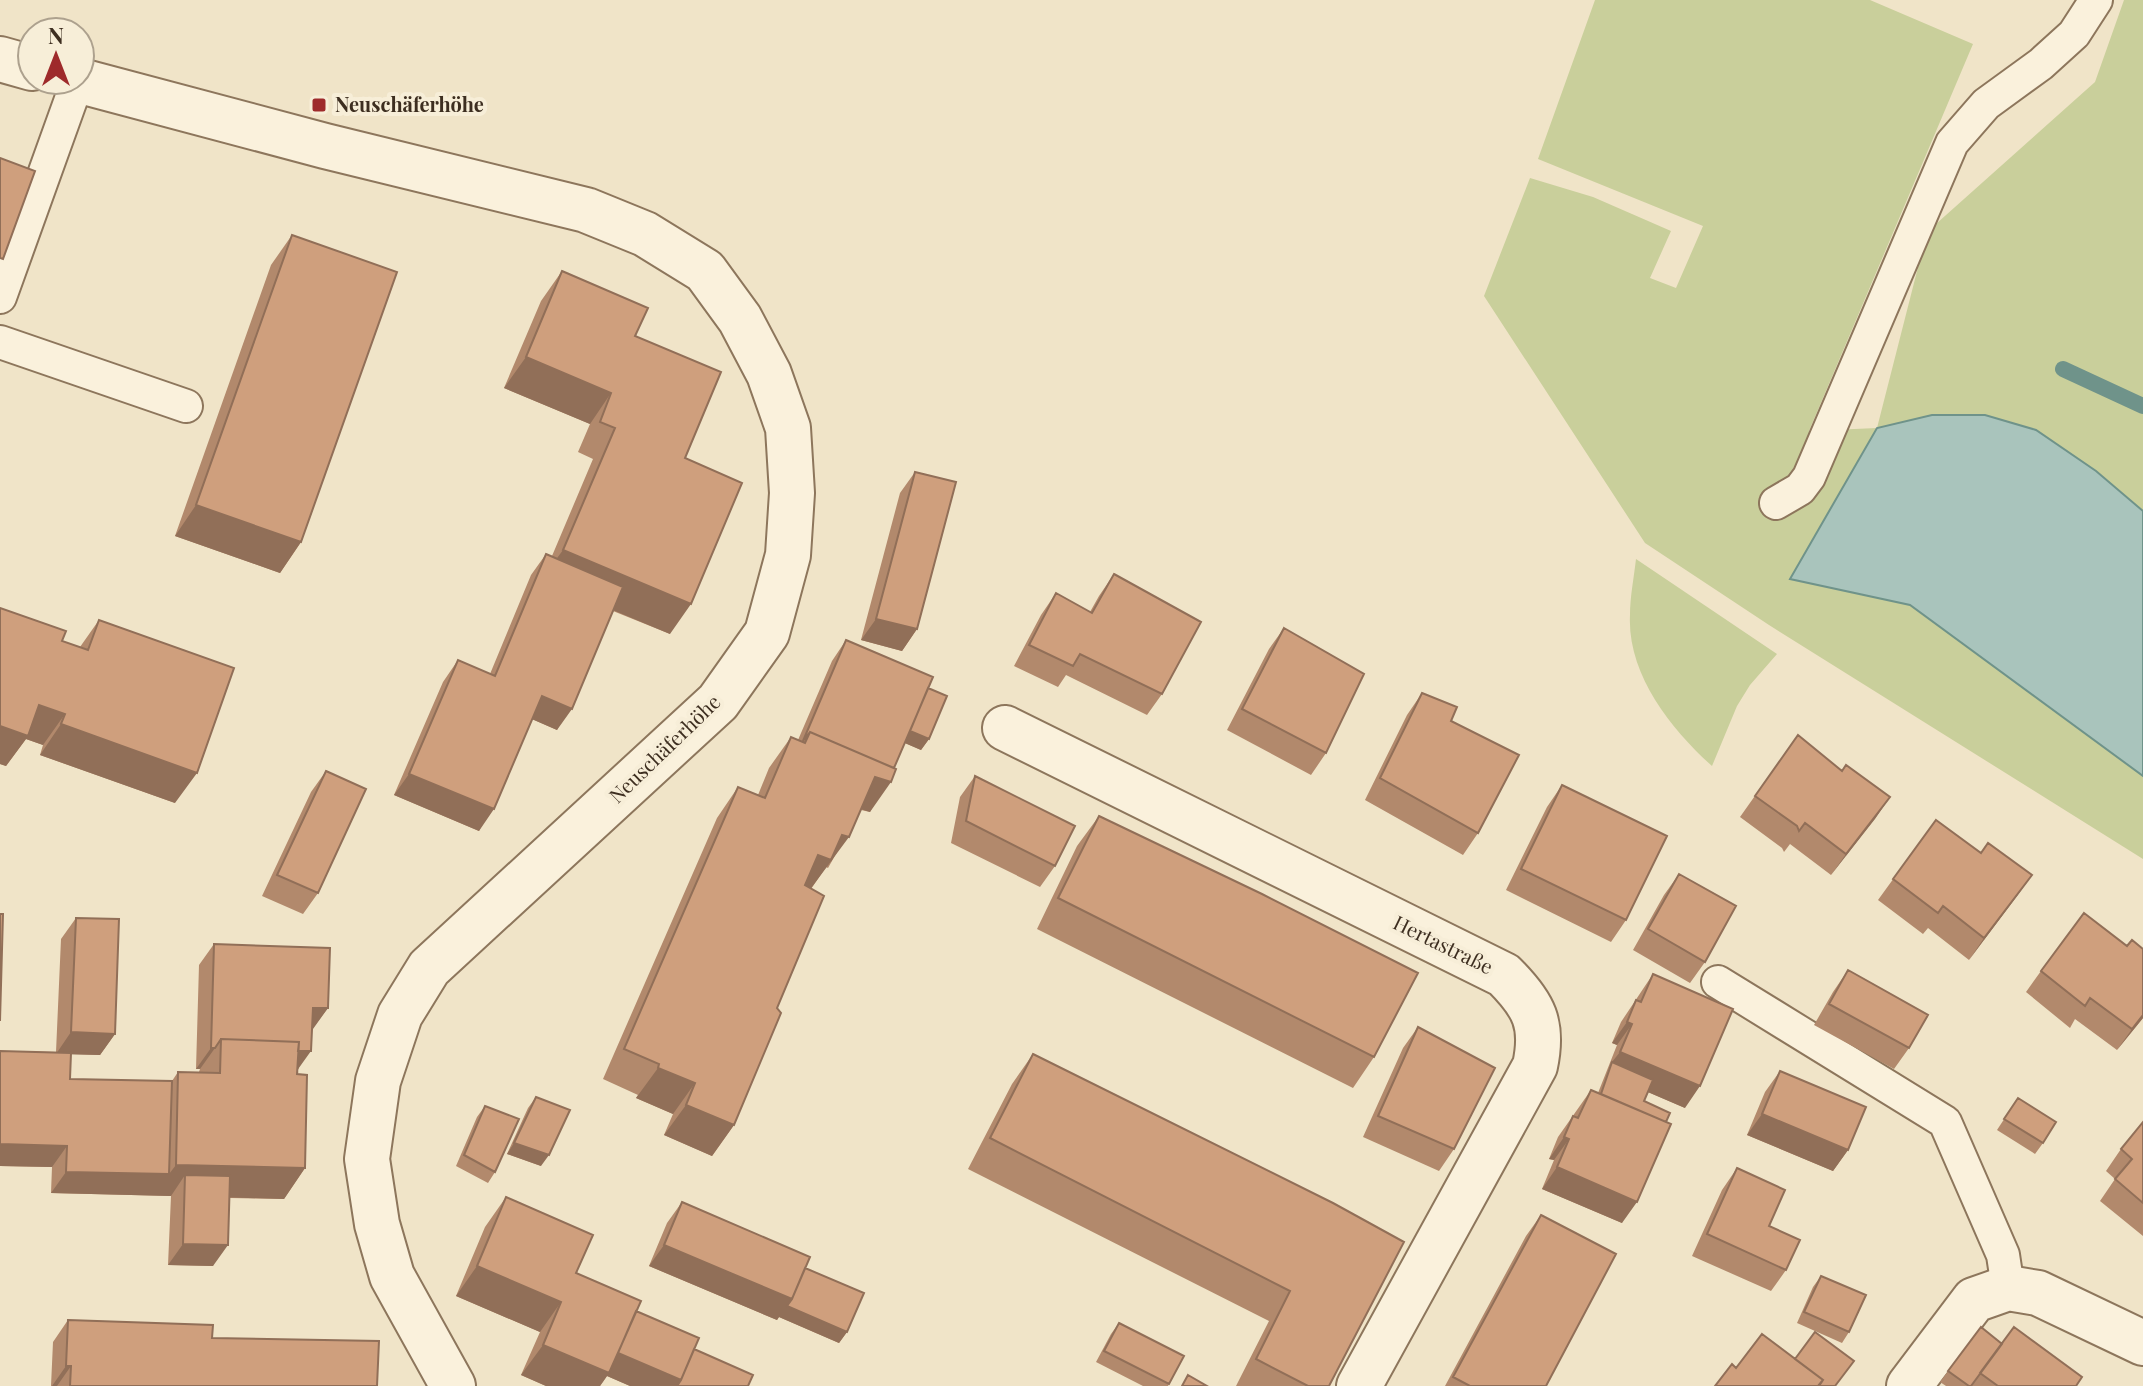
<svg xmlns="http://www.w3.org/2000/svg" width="2143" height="1386" font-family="'Playfair Display',serif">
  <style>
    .green { fill: #c9cf9b }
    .water { fill: #a9c4bc; stroke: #6f938a; stroke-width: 2 }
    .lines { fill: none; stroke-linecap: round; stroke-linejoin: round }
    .stream { stroke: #6f938a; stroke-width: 16 }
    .lane-casing { stroke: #8d765c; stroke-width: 36 }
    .street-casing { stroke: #8d765c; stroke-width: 48 }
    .lane { stroke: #faf1dc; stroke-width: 32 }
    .street { stroke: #faf1dc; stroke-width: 44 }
    .wall { fill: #b2896c }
    .shaded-wall { fill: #916f58 }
    .building { fill: #cf9f7d; stroke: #916f58; stroke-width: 2 }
    .poi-dot { fill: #9e2a2b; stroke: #f7eed8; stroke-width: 3 }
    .labels { text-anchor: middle; stroke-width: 8; stroke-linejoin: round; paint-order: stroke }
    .poi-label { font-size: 20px; font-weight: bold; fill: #3d2e20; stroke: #f7eed8; text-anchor: start }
    .street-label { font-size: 20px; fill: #3d2e20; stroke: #f7eed8 }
  </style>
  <rect width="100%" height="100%" fill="#f0e4c8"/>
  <path class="green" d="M1595 0H1870L1973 44 1809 431 1877 428 1927 232 2095 82 2124 0H2143V859L1769 625 1645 543 1484 296 1530 178 1593 197 1671 231 1650 278 1676 288 1703 226 1538 159Z
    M1636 559 1777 654 1750 685 1737 706 1712 766C1671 729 1627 674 1630 615 1630 597 1634 577 1636 559Z"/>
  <path class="water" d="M1932 415H1985L2036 430 2096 471 2143 511V776L1910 605 1790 579 1877 428Z"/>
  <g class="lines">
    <path class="stream" d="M2063 369 2143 406"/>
    <defs>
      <path id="lane" d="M0 297 78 80
        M0 342 186 406
        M1776 503 1800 489 1809 477 1952 143 1986 104 2041 64 2074 34 2096 0
        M1718 982 1945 1122 2003 1255 2008 1288"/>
      <path id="street" d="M0 59 32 68
        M77 80 325 146 586 210 645 234 705 271 740 319 769 374 788 428 792 493 788 555 767 633 718 702 429 968 400 1015 378 1081 367 1159 377 1224 392 1276 453 1386
        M1005 728 1504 975C1534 1005 1544 1024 1535 1066L1359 1386
        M1909 1386 1974 1300 2008 1288 2038 1293 2143 1343"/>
    </defs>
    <use href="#lane" class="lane-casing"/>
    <use href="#street" class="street-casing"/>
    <use href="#lane" class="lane"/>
    <use href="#street" class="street"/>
  </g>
  <path class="wall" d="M292 235 301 542 280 573 175 536 271 265Z
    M562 271 635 336 685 458 670 634 613 611 557 730 532 719 479 831 394 795 443 682 458 660 490 674 531 575 546 554 552 556 593 459 578 452 590 424 504 388 541 301Z
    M915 472 917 629 902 651 861 640 900 493Z
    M1114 574 1162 694 1147 715 1066 675 1058 687 1014 666 1041 615 1056 593 1090 612 1099 596Z
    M0 608 62 641 80 647 99 620 175 803 40 755 43 745 26 739 6 766 0 764Z
    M1284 628 1326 753 1311 775 1227 730 1269 649Z
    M846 640 928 688 929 739 921 750 905 743 870 812 861 810 828 868 826 867 811 889 777 1008 734 1125 712 1156 664 1135 673 1114 636 1098 638 1095 603 1079 717 818 738 787 758 795 769 768 791 737 798 740 832 661Z
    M1422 693 1451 721 1478 833 1463 855 1365 800 1407 715Z
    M1798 735 1842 771 1890 797 1831 875 1790 844 1784 852 1782 848 1740 817Z
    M326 771 318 893 303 914 262 896 311 792Z
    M975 776 1055 866 1040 887 951 843 960 797Z
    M1562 785 1626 920 1611 942 1506 890 1547 807Z
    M1099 816 1374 1057 1353 1088 1037 929 1077 846Z
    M1936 820 1981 853 2032 875 1969 960 1928 928 1923 934 1878 900Z
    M1679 874 1705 962 1690 983 1633 950 1664 895Z
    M76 918 115 1034 100 1055 71 1054 70 1079 172 1081 178 1072H199L200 1069H196L199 965 214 944 328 1008 312 1029 298 1070 305 1168 284 1199 230 1198 213 1266 168 1265 171 1196 51 1193 52 1167 0 1166V1051L56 1052 61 939Z
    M2127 946 2143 949V1018L2117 1050 2075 1019 2070 1028 2026 992 2041 971Z
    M1848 970 1909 1048 1894 1069 1814 1025 1833 992Z
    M1653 974 1685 1108 1648 1092 1644 1101 1622 1223 1542 1189 1554 1160 1549 1159 1558 1137 1591 1090 1598 1093 1617 1045 1612 1043 1621 1022Z
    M1418 1027 1454 1149 1439 1171 1363 1137 1403 1048Z
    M1033 1054 1404 1242 1329 1386H1236L1269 1321 968 1169 1012 1084Z
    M1780 1071 1848 1150 1833 1171 1747 1135 1765 1092Z
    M536 1097 541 1166 507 1154 528 1108Z
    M2018 1098 2043 1143 2035 1154 1997 1130Z
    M485 1106 495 1172 488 1183 456 1166 477 1117Z
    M2143 1122V1236L2100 1201 2115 1179 2106 1171 2121 1149Z
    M1737 1168 1769 1226 1786 1270 1771 1291 1692 1256 1722 1190Z
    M506 1197 576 1273 694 1349 748 1386H630L607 1376 600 1386H546L521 1375 540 1332 456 1296 485 1227Z
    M682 1202 805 1268 847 1332 839 1343 779 1317 777 1320 649 1266 667 1223Z
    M1541 1215 1546 1386H1445L1526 1236Z
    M1821 1276 1849 1332 1842 1343 1797 1323 1813 1287Z
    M68 1320 212 1338 377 1386H51L53 1342Z
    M1119 1323 1184 1356 1168 1386H1143L1096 1362 1111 1334Z
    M1981 1327 2002 1344 2076 1386H1946L1940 1382Z"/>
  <path class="shaded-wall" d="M526 357 611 393 590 424 504 388Z
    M196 505 301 542 280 573 175 536Z
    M563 550 691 604 670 634 541 580Z
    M876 619 917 629 902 651 861 640Z
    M542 696 572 709 557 730 527 717Z
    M39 705 65 714 43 745 26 739 6 766 0 764V726Z
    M61 724 197 773 175 803 40 755Z
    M907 730 929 739 921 750 900 741Z
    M805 742 891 782 870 812 854 807Z
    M409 774 494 809 479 831 394 795Z
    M1890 797 1875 819 1831 875 1846 854Z
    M842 835 849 837 809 891 796 886 818 855Z
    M2032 875 2017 896 1969 960 1984 938Z
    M313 1008H328L313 1029H298Z
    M2143 1015V1018L2117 1050 2132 1029Z
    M1627 1022 1632 1024 1617 1045 1612 1043Z
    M71 1032 115 1034 100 1055 56 1054Z
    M211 1048H215L200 1069H196Z
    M220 1048 311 1051 296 1072Z
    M1620 1052 1700 1086 1685 1108 1608 1075 1612 1062Z
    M658 1068 695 1083 673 1114 636 1098Z
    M686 1105 734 1125 712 1156 664 1135Z
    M1762 1114 1848 1150 1833 1171 1747 1135Z
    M1564 1137 1569 1139 1554 1160 1549 1159Z
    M514 1143 549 1155 541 1166 507 1154Z
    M0 1144 67 1146 52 1167 0 1166Z
    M176 1165 305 1168 284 1199 185 1196V1175L171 1196 51 1193 66 1172 169 1174Z
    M1557 1167 1637 1202 1622 1223 1542 1189Z
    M183 1244 228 1245 213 1266 168 1265Z
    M664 1245 792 1299 847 1332 839 1343 779 1317 777 1320 649 1266Z
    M477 1266 561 1302 540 1332 456 1296Z
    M543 1345 616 1352 681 1380 677 1386H630L607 1376 600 1386H546L521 1375Z
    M66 1366H71L57 1386H52Z"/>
  <path class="building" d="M0 158 35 171 3 259 0 258Z
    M292 235 397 272 301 542 196 505Z
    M562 271 648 308 635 336 721 372 685 458 742 483 691 604 563 550 615 428 600 422 611 393 526 357Z
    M915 472 956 482 917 629 876 619Z
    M546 554 623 587 572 709 542 696 494 809 409 774 458 660 495 676Z
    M1114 574 1201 622 1162 694 1080 654 1073 666 1029 645 1056 593 1092 613Z
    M0 608 66 631 62 641 88 650 99 620 234 668 197 773 61 724 65 714 39 705 28 736 0 726Z
    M1284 628 1364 674 1326 753 1242 709Z
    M846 640 933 677 894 768 810 732 803 741Z
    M928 688 947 696 929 739 910 731Z
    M1422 693 1457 707 1451 721 1519 755 1478 833 1380 778Z
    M810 732 896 769 891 782 875 777 849 837 842 835 831 860 818 855 805 885 824 896 777 1008 781 1013 734 1125 686 1105 695 1083 658 1068 659 1064 624 1049 738 787 765 798 791 737 805 743Z
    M1798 735 1842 771 1846 765 1890 797 1846 854 1805 823 1799 831 1797 826 1755 796Z
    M326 771 366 789 318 893 277 875Z
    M975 776 1075 826 1055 866 966 821Z
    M1562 785 1667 836 1626 920 1521 869Z
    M1099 816 1262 894 1418 973 1374 1057 1058 898Z
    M1936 820 1981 853 1988 843 2032 875 1984 938 1943 906 1938 913 1893 879Z
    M1679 874 1736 906 1705 962 1648 929Z
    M2084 913 2127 946 2132 940 2143 949V1015L2132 1029 2090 998 2085 1006 2041 971Z
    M0 914H3L0 1021Z
    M76 918 119 919 115 1034 71 1032Z
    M214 944 330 948 328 1008H313L311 1051H298L299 1042 221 1039 215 1048H211Z
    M1848 970 1928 1015 1909 1048 1829 1004Z
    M1653 974 1733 1009 1700 1086 1620 1052 1632 1024 1627 1022 1636 1000 1641 1002Z
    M1418 1027 1495 1068 1454 1149 1378 1116Z
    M221 1039 299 1042 297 1074 307 1075 305 1168 176 1165 178 1072 220 1073Z
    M0 1051 71 1053 70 1079 172 1081 169 1174 66 1172 67 1146 0 1144Z
    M1033 1054 1333 1203 1404 1242 1329 1386H1308L1256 1359 1290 1291 990 1138Z
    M1612 1062 1653 1080 1644 1101 1670 1113 1666 1122 1601 1094Z
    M1780 1071 1866 1107 1848 1150 1762 1114Z
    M1591 1090 1671 1124 1637 1202 1557 1167 1569 1139 1564 1137 1573 1116 1578 1118Z
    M536 1097 570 1110 549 1155 514 1143Z
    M2018 1098 2056 1122 2043 1143 2004 1119Z
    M485 1106 519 1119 495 1172 464 1155Z
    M2143 1122V1203L2115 1179 2132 1159 2121 1149Z
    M1737 1168 1785 1190 1769 1226 1800 1240 1786 1270 1707 1234Z
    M185 1175 230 1176 228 1245 183 1244Z
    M506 1197 593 1235 576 1273 641 1301 609 1373 543 1345 561 1302 477 1266Z
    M682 1202 810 1257 792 1299 664 1245Z
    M1541 1215 1616 1254 1546 1386H1470L1453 1377Z
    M805 1268 864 1293 847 1332 787 1306 792 1299Z
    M1821 1276 1866 1295 1849 1332 1804 1312Z
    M636 1311 699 1338 681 1380 618 1353Z
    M68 1320 213 1325 212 1338 379 1341 377 1386H70L71 1366H66Z
    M1119 1323 1184 1356 1169 1384 1104 1351Z
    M1981 1327 2002 1344 1971 1386H1969L1948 1371Z
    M2014 1327 2082 1377 2076 1386H1998L1980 1373Z
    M1815 1332 1854 1361 1835 1386H1819L1823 1380 1795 1359Z
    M1762 1334 1823 1380 1818 1386H1715L1732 1364 1736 1368Z
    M694 1349 753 1375 748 1386H677L681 1380Z
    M1188 1375 1207 1386H1182Z"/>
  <rect class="poi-dot" x="311" y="97" width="16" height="16" rx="4"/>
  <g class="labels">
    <g class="poi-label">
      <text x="335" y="112">Neuschäferhöhe</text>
    </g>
    <g class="street-label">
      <text transform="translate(665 749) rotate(-44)" y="7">Neuschäferhöhe</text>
      <text transform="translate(1443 945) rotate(26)" y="7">Hertastraße</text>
    </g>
  </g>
  <g transform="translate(56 56)"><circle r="38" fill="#f7eed8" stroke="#ada18e" stroke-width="2"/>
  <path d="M0-6L14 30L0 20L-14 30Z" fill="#9e2a2b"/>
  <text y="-12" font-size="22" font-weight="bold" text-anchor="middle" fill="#3d2e20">N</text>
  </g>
</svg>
